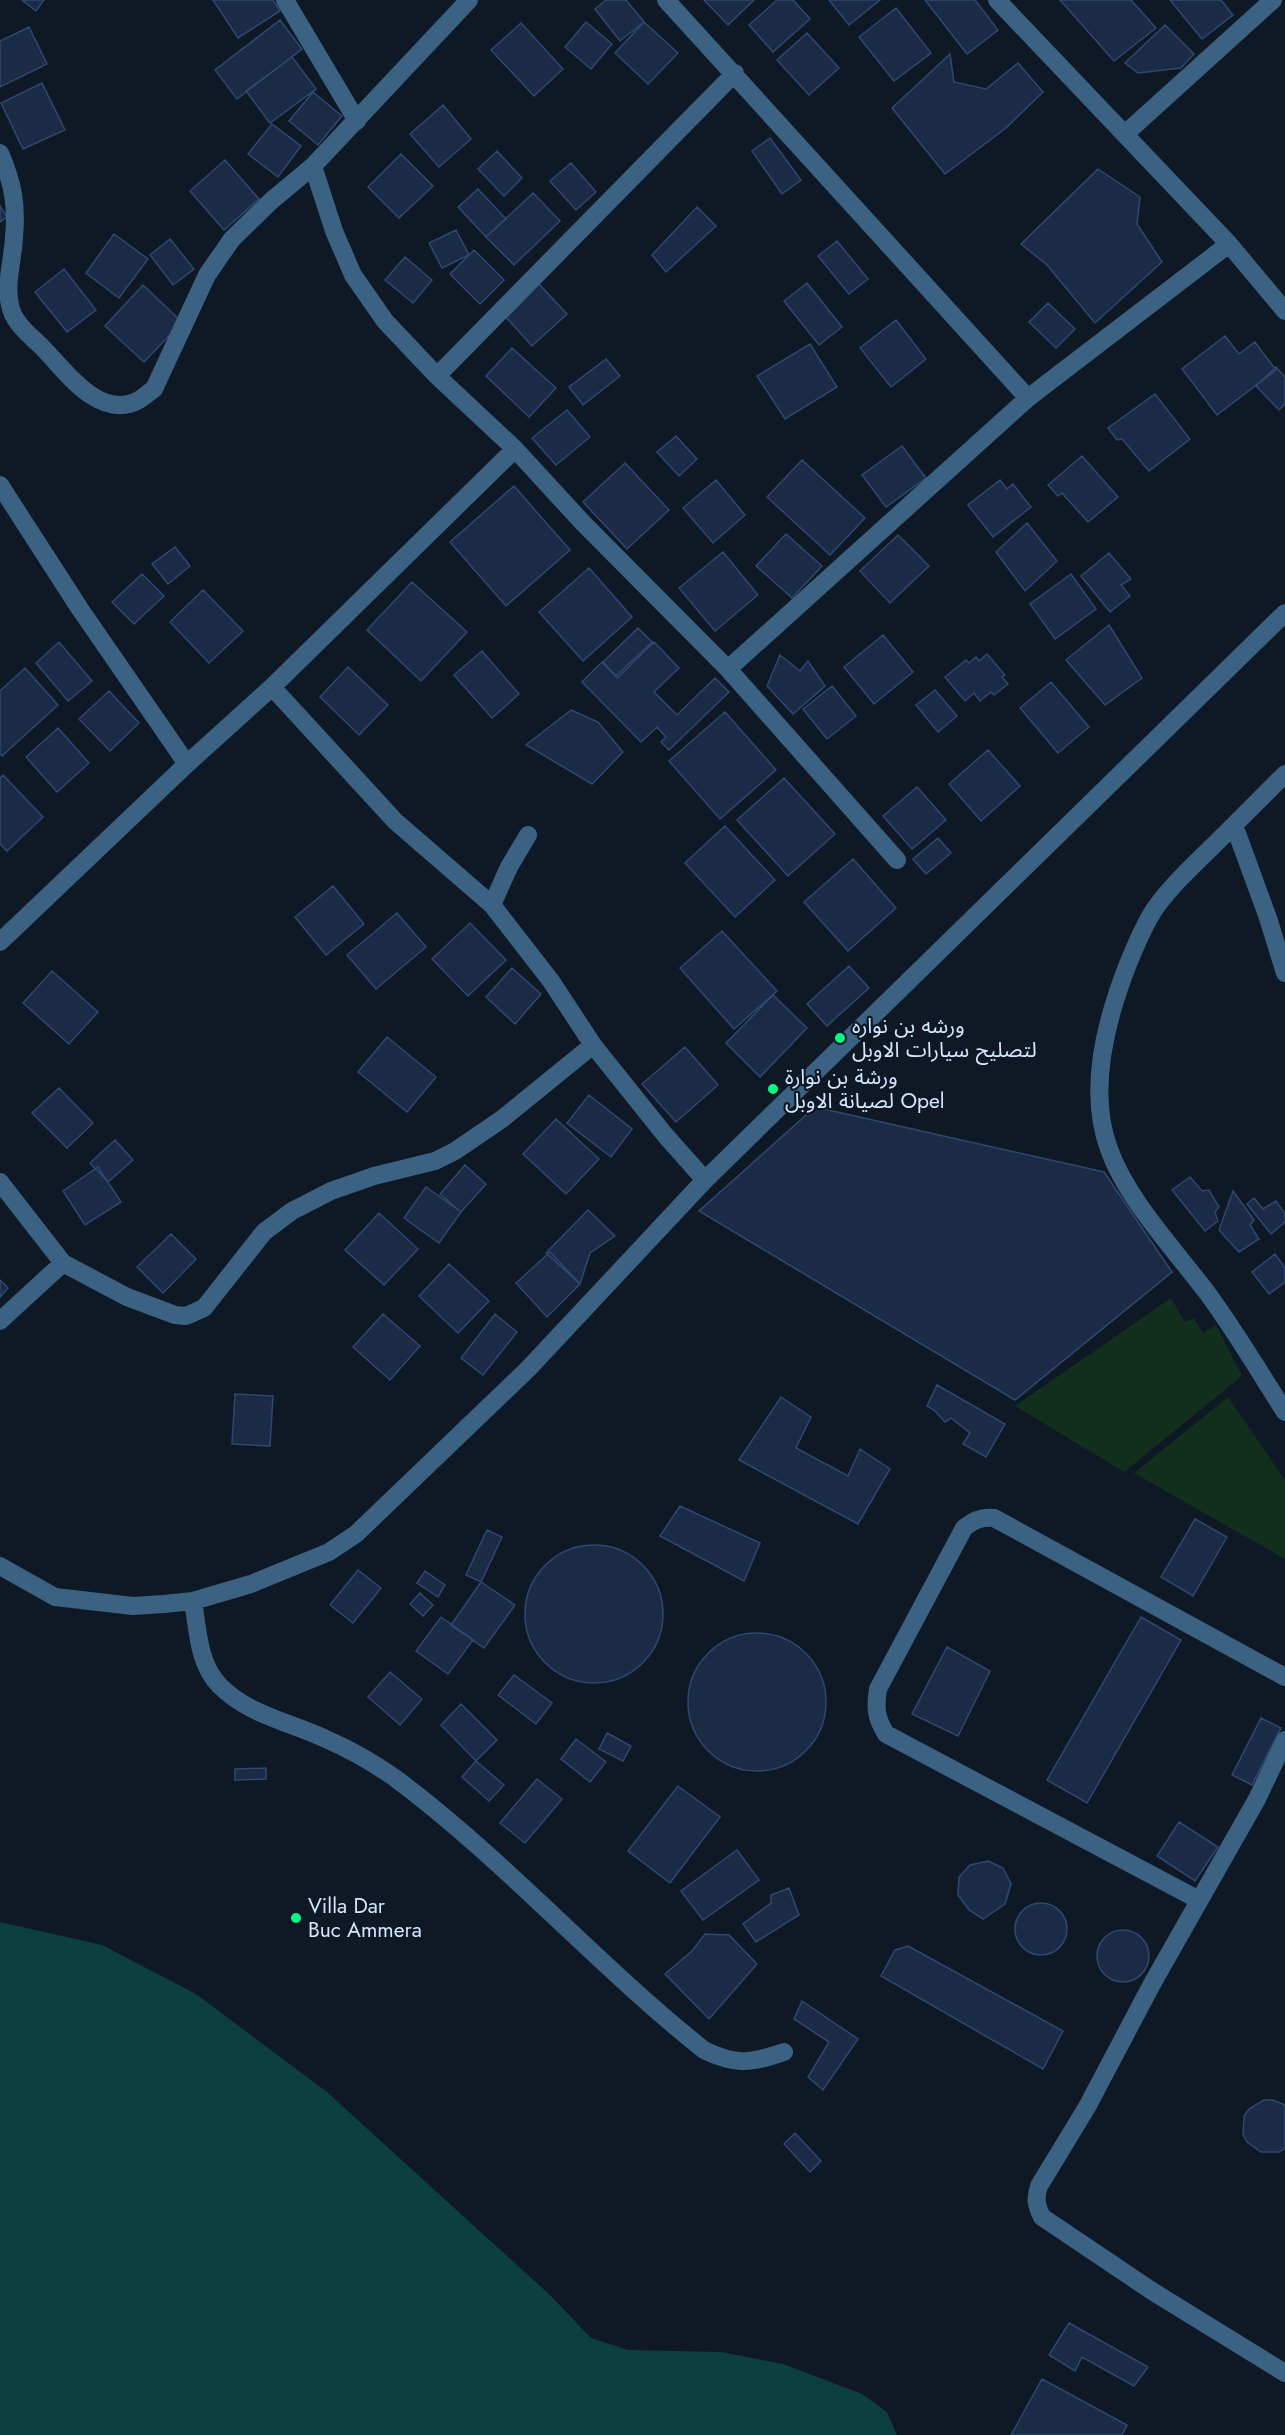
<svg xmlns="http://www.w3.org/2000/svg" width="1285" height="2435" font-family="Jost,'Noto Sans Arabic',sans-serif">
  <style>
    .green { fill: #122f1d }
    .water { fill: #0b3f42 }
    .building { fill: #1b2b46; stroke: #2e4871; stroke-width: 1.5 }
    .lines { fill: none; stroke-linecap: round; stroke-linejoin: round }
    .minor { stroke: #3b6283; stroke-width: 18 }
    .poi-dot { fill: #03fb83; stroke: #0f1825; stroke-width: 2 }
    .labels { text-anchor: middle; stroke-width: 4.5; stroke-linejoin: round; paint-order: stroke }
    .poi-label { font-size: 21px; fill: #d3e8fe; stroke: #0f1825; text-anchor: start }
  </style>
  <rect width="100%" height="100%" fill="#0f1825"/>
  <path class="green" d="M1171 1298 1185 1322 1194 1318 1203 1333 1216 1325 1242 1376 1124 1472 1015 1406Z
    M1228 1397 1285 1480V1559L1134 1473Z"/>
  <path class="water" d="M0 1922 102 1945 196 1994 327 2092 551 2296 591 2338 628 2350 721 2352 783 2364 862 2394 887 2412 897 2435H0Z"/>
  <path class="building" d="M22 0H44L36 11Z
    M213 0H273L280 11 238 38Z
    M606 0H626L644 22 620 41 595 9Z
    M704 0H754L728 25Z
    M777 0H793L810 19 773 52 749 25Z
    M829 0H880L849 25Z
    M925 0H975L998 30 967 54Z
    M1060 0H1131L1156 28 1114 61Z
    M1170 0H1221L1233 15 1202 39Z
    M896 8 931 53 894 81 859 37Z
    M280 20 302 49 237 99 215 70Z
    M586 22 612 44 591 69 565 47Z
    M644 22 678 53 648 84 615 53Z
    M521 23 563 69 534 96 491 50Z
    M1165 25 1194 54 1181 68 1138 73 1125 63Z
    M29 27 47 64 0 87V41Z
    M807 33 839 68 809 95 777 60Z
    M950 54 954 82 986 89 1018 63 1043 92 1006 128 945 174 892 108Z
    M292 57 316 89 270 123 246 91Z
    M42 83 65 130 23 149 1 103Z
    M313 92 342 116 318 145 289 121Z
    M443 105 471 139 439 167 410 134Z
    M272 124 301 146 278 177 248 154Z
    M770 138 801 180 782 194 752 151Z
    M497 151 522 178 504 196 478 169Z
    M401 154 433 186 399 218 368 187Z
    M225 160 259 199 224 230 190 191Z
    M571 163 596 192 576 210 550 181Z
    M1098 169 1140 197 1137 224 1162 262 1095 323 1047 265 1021 244Z
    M478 189 506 219 486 237 458 207Z
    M533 193 560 221 514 265 486 237Z
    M0 206 7 217 0 222Z
    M697 207 716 226 666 272 652 255Z
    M456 230 469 255 442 268 429 243Z
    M114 234 148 259 119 298 86 273Z
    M170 239 194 269 173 285 150 255Z
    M837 241 868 279 849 294 818 256Z
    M474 250 504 280 480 304 450 274Z
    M405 257 432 280 413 303 385 280Z
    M64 269 96 310 67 332 35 292Z
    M807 283 842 327 819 345 784 301Z
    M539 284 567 314 532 346 504 315Z
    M143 285 182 322 144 362 105 326Z
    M1048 303 1075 329 1056 348 1029 322Z
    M896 320 926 359 891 387 860 348Z
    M1225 336 1239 354 1255 342 1276 370 1217 415 1182 369Z
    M810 344 837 387 785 419 757 376Z
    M512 348 556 388 529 417 486 376Z
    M606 359 620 376 583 405 569 387Z
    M1276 367 1285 377V404L1279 410 1256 386Z
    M1155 394 1190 439 1149 471 1122 439 1117 440 1108 428Z
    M567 410 590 437 556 465 532 438Z
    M676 436 697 459 679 476 657 452Z
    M902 446 926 478 886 507 862 475Z
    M1082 456 1118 497 1088 522 1062 493 1058 496 1048 485Z
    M802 460 865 518 830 555 767 497Z
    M625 463 669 510 627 549 583 502Z
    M716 480 745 515 713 543 683 508Z
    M1000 480 1007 489 1013 484 1031 507 993 537 968 505Z
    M514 486 570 550 506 606 450 542Z
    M1027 523 1057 561 1025 591 996 552Z
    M786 534 822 566 792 598 756 566Z
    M898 535 929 566 890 603 860 571Z
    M175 547 190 566 168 584 152 564Z
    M723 552 758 595 715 631 679 588Z
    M1109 553 1131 579 1121 585 1130 596 1110 612 1081 576Z
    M589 568 632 617 583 661 539 612Z
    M142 574 164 596 134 624 112 602Z
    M1071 574 1096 609 1055 639 1030 604Z
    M412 582 467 632 421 681 367 630Z
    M203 590 243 631 209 663 170 622Z
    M1109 625 1142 678 1105 705 1066 660Z
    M638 628 652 642 616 676 603 662Z
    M883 635 913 672 874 704 844 667Z
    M59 642 92 681 68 701 36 663Z
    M654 642 679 668 654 692 677 715 715 678 729 692 669 750 661 742 666 737 657 727 641 742 582 682 602 662 617 678Z
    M482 651 519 694 492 718 454 675Z
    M987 654 1005 675 1002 677 1008 684 994 695 991 692 980 701 974 693 965 701 945 677 966 660 969 663 976 657 979 661Z
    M780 655 800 671 808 661 825 686 793 714 767 686Z
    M348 667 388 705 359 735 320 697Z
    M25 668 58 705 2 756 0 754V691Z
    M1051 682 1089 727 1058 753 1020 708Z
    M832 686 856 716 827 739 803 709Z
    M935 690 957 716 938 732 916 705Z
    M109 691 139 723 110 751 79 719Z
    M571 710 598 722 623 752 592 784 526 745Z
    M725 712 776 770 720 819 669 761Z
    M58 728 89 763 57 792 26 757Z
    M988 750 1020 786 981 821 949 784Z
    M3 775 43 817 7 851 0 844V778Z
    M784 778 835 834 788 876 737 820Z
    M917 787 946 820 912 849 883 816Z
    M725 826 775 880 735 917 685 863Z
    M938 838 951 853 926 874 913 859Z
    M853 859 896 908 848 951 804 902Z
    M333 886 364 924 326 955 295 917Z
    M397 913 426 947 376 989 347 955Z
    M470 923 506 960 468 996 432 959Z
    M722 931 777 991 734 1029 680 968Z
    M849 966 869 988 827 1026 807 1004Z
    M512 968 541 994 515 1024 486 997Z
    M52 971 98 1012 69 1044 23 1003Z
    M773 995 807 1028 760 1077 726 1043Z
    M387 1037 436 1077 407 1112 358 1072Z
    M685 1047 718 1085 676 1122 642 1084Z
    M59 1088 93 1123 67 1148 32 1113Z
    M589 1095 632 1129 611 1157 567 1123Z
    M815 1107 1104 1172 1172 1272 1015 1400 699 1211Z
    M556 1119 599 1159 566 1194 523 1154Z
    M115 1140 133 1160 108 1182 90 1163Z
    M465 1165 486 1184 461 1212 440 1194Z
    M98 1167 121 1202 85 1225 63 1191Z
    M1190 1177 1202 1191 1209 1190 1219 1207 1215 1212 1218 1221 1205 1231 1172 1190Z
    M426 1187 461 1212 439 1243 404 1218Z
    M1233 1191 1254 1220 1250 1225 1259 1239 1239 1252 1219 1230Z
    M1254 1198 1263 1209 1276 1201 1285 1214V1222L1271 1234 1247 1204Z
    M588 1210 615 1236 590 1253 580 1284 546 1253Z
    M379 1213 418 1249 384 1285 345 1250Z
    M171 1234 196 1259 163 1293 137 1267Z
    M550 1252 580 1284 547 1317 516 1283Z
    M1275 1254 1285 1268V1282L1269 1294 1252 1272Z
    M449 1264 489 1301 458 1333 419 1296Z
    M0 1280 8 1288 0 1297Z
    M383 1314 420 1346 390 1380 353 1347Z
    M495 1314 517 1332 483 1375 461 1358Z
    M937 1385 1005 1424 986 1457 963 1444 970 1433 951 1418 945 1422 934 1410 927 1406Z
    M235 1394 273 1396 270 1446 232 1444Z
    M781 1397 811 1417 796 1448 848 1476 860 1449 890 1469 858 1524 739 1460Z
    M680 1506 760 1543 744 1581 660 1536Z
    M1195 1519 1227 1537 1193 1596 1161 1577Z
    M487 1530 502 1537 481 1582 466 1575Z
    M525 1614a69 69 0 1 1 138 0a69 69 0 1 1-138 0Z
    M358 1570 381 1588 353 1623 330 1605Z
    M425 1571 445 1585 438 1597 417 1583Z
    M481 1582 515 1605 484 1648 451 1625Z
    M420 1593 433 1605 423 1616 410 1604Z
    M441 1617 473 1640 448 1674 416 1651Z
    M1141 1617 1181 1640 1087 1803 1047 1780Z
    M688 1702a69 69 0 1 1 138 0a69 69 0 1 1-138 0Z
    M947 1647 990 1671 958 1736 912 1714Z
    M390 1672 422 1699 400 1725 368 1697Z
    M514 1675 552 1703 536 1724 498 1695Z
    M461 1704 497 1740 476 1761 441 1725Z
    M1261 1718 1281 1728 1252 1785 1232 1775Z
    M607 1733 631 1746 623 1761 599 1749Z
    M576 1739 606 1762 590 1782 561 1759Z
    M476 1761 504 1785 489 1801 462 1777Z
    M266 1768V1779L235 1780V1769Z
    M537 1779 562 1799 525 1843 500 1823Z
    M678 1786 720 1817 670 1883 628 1851Z
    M1179 1822 1218 1847 1195 1881 1157 1856Z
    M737 1850 759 1880 703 1920 681 1891Z
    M988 1861 1003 1868 1011 1884 1005 1904 983 1919 969 1910 958 1895 959 1877 970 1865Z
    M789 1888 799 1915 756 1942 743 1924 771 1903V1895Z
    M1015 1929a26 26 0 1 1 52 0a26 26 0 1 1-52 0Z
    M1097 1956a26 26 0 1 1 52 0a26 26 0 1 1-52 0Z
    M705 1934 729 1935 757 1964 709 2019 665 1974 692 1951Z
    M908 1946 1063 2031 1043 2069 881 1976 895 1950Z
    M802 2001 858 2039 823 2090 808 2077 829 2042 794 2019Z
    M1264 2100H1273L1285 2105V2148L1279 2152H1261L1247 2142 1243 2134 1244 2116 1249 2109Z
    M795 2133 821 2161 810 2172 784 2144Z
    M1069 2323 1148 2367 1134 2386 1082 2357 1075 2371 1049 2355Z
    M1042 2379 1127 2425 1122 2435H1011Z"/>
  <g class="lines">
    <path class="minor" d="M285 0 357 121
      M666 0 1028 398
      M997 0 1229 244 1285 311
      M1125 134 1273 0
      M0 153C13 183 17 205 14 237 13 260 5 283 10 305 13 323 31 336 43 348 66 372 100 421 139 400 144 397 149 392 154 389L207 275 232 239 271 201 313 166 469 0
      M313 166 334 231 353 275 385 321 437 376 515 449 583 523 728 669 897 860
      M437 376 735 73
      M0 485 80 609 187 764
      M728 669 1028 398 1229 244
      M272 687 395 821 492 905 551 981 593 1045 665 1135 705 1180
      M1285 774 1234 825 1268 918 1285 973
      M1234 825C1208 852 1178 877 1156 907 1144 924 1136 945 1128 964 1106 1020 1087 1090 1109 1149 1127 1200 1176 1251 1208 1294 1236 1332 1260 1373 1285 1412
      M492 905 509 867 528 835
      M0 942 187 764 272 687 515 449
      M0 1182 63 1263 127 1297 175 1315 186 1316 204 1308 264 1232 292 1211 331 1191 374 1176 435 1161 455 1151 502 1119 593 1045
      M0 1321 63 1263
      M0 1566 55 1597 133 1606 164 1604 193 1601 251 1584 329 1552 356 1534 528 1369 705 1180 1285 613
      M193 1601C198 1630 198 1664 220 1686 250 1716 291 1722 328 1740 351 1750 375 1764 395 1778 505 1860 597 1965 704 2050 736 2066 752 2063 784 2052
      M1285 1740 1257 1799 1152 1984 1087 2107 1039 2186C1035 2198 1036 2205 1042 2217L1152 2291 1285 2373
      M1199 1900 886 1734C876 1718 875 1708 878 1689L964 1528C974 1520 981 1517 994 1518L1285 1677"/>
  </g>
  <g class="poi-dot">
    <circle cx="840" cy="1038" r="6"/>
    <circle cx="773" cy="1089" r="6"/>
    <circle cx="296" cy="1918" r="6"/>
  </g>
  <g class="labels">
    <g class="poi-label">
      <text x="852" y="1033">ورشه بن نواره<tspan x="852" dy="24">لتصليح سيارات الاوبل</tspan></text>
      <text x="785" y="1084">ورشة بن نوارة<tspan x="785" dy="24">لصيانة الاوبل Opel</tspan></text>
      <text x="308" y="1913">Villa Dar<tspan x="308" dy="24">Buc Ammera</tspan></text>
    </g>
  </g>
</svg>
